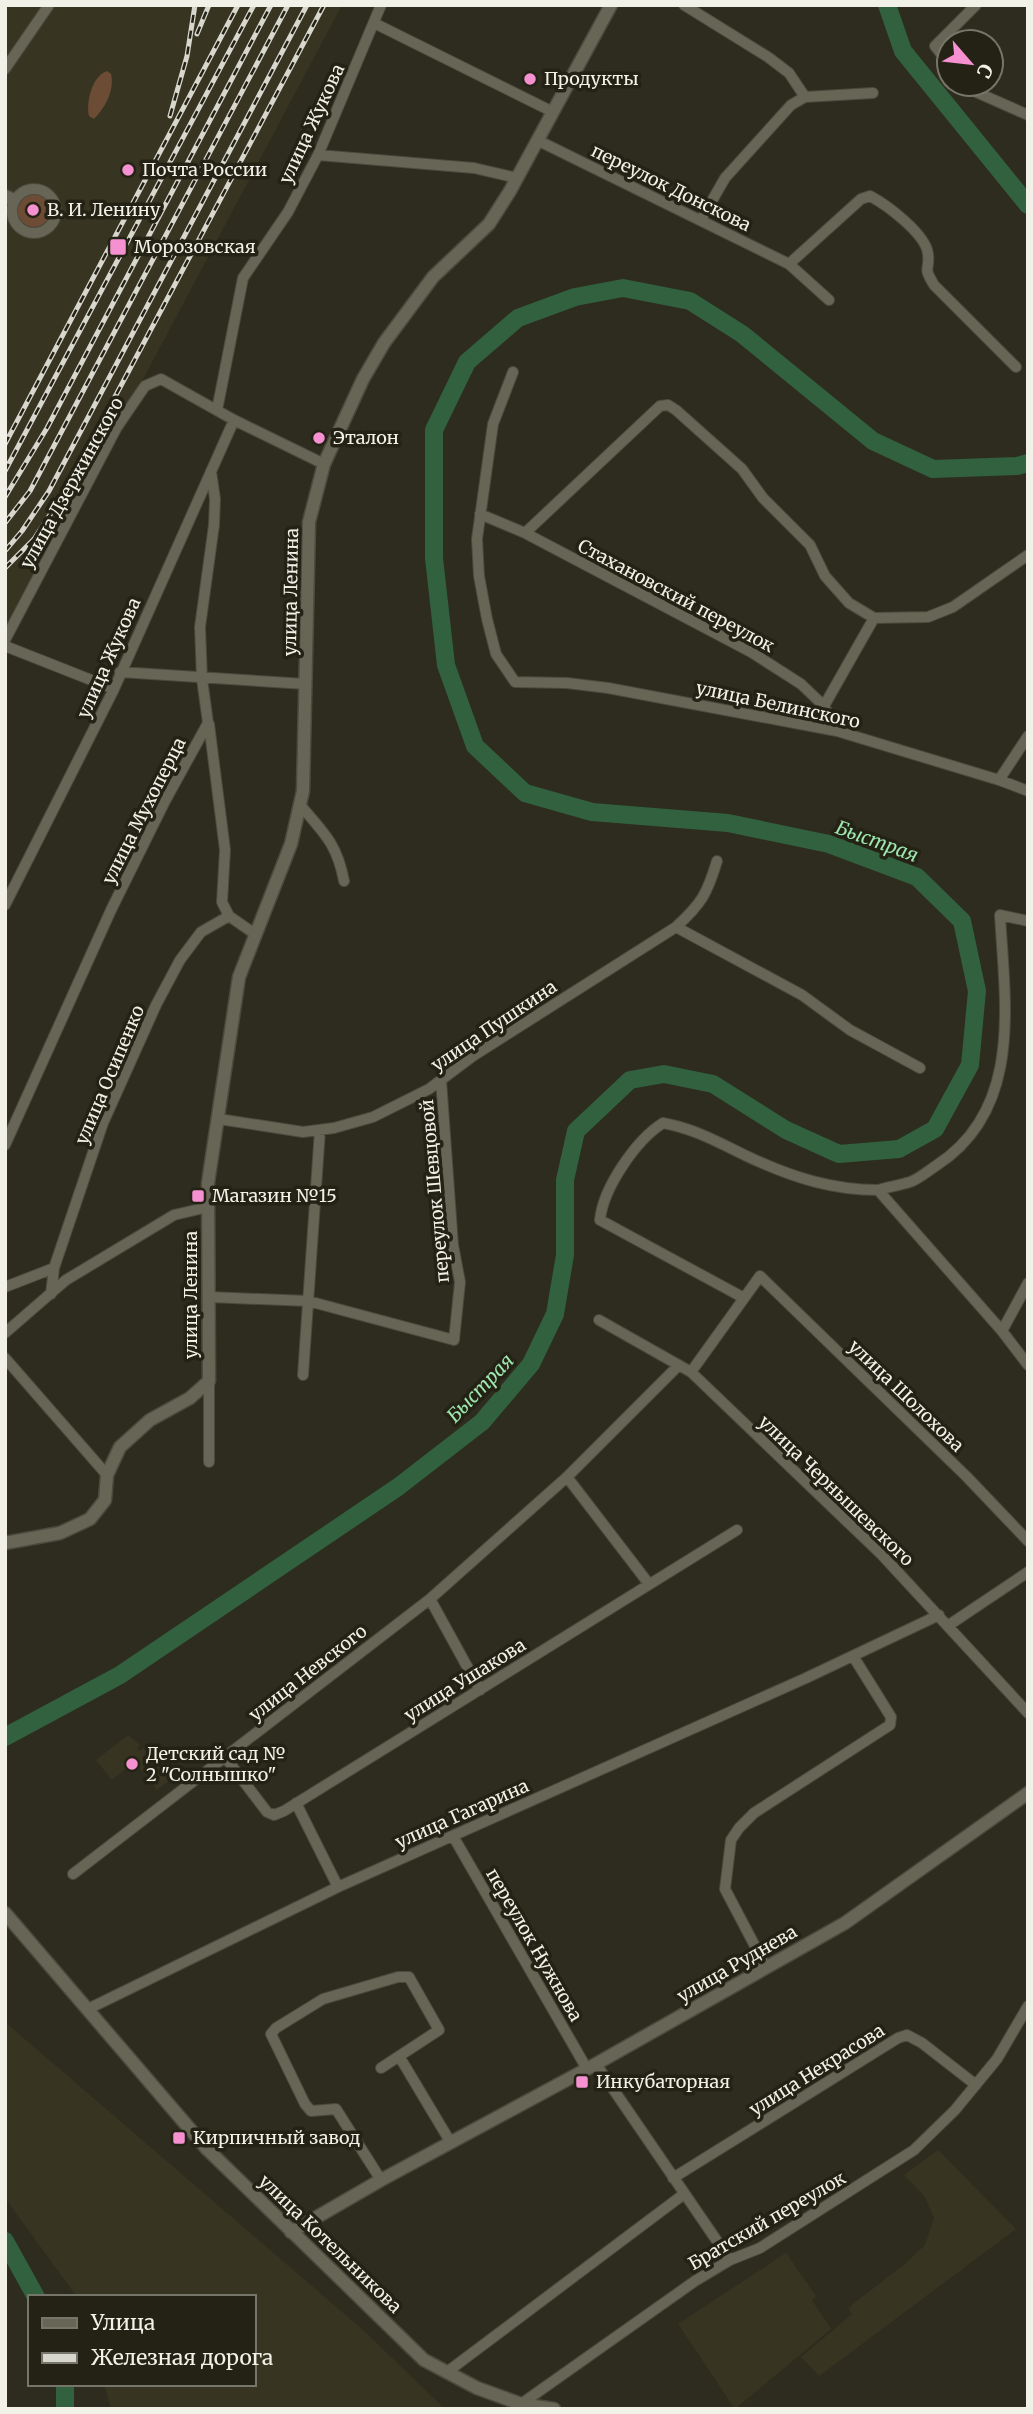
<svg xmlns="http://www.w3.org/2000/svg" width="1033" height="2414" font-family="Merriweather,serif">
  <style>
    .built { fill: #373521 }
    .green { fill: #6d4c36 }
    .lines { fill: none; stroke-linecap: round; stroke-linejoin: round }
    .river { stroke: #31613e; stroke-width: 18 }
    .minor-casing { stroke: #4b4a3e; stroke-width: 12 }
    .tertiary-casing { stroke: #4b4a3e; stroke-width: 15 }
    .minor { stroke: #676556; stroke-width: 10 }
    .tertiary { stroke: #676556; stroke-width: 12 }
    .rail-casing { stroke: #d8d7ce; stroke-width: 5 }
    .rail { stroke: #242215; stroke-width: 2.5; stroke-dasharray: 8; stroke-linecap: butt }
    .poi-dot { fill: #f591d1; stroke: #242215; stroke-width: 2.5 }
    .labels { text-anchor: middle; stroke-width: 7; stroke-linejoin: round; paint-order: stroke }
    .poi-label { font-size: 18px; fill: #f1f1e8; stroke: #242215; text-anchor: start }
    .street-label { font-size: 18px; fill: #f1f1e8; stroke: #242215 }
    .water-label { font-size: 19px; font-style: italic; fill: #9de8af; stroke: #242215 }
  </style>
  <rect width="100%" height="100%" fill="#2e2c1f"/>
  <path class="built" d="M5 5H342L5 639Z
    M128 1735 140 1745 137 1748 139 1751 147 1746 156 1756 160 1754 166 1763 163 1765 173 1778 157 1790 139 1767 134 1770 130 1765 112 1780 96 1760Z
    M5 2022 363 2330 445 2409H111L104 2384H254V2297H77L5 2198Z
    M938 2150 1016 2229 819 2376 801 2357 852 2314 848 2308 906 2263 925 2245 934 2218 925 2197 904 2175Z
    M786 2253 816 2296 812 2300 831 2329 735 2409 678 2324Z"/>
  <path class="green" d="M107 71 111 74C115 90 105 108 94 119L89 116C86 102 92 76 107 71Z
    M17 210a17 17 0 1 1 34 0a17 17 0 1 1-34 0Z"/>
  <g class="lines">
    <path class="river" d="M887 5 903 51 1028 205
      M5 1737 120 1675 398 1487 482 1422 531 1364 555 1314 565 1255V1180L576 1131 630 1080 664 1074 713 1084 786 1130 839 1154 899 1149 935 1129 970 1065 977 991 962 921 917 877 829 844 728 823 592 812 525 793 475 746 446 665 434 558V430L467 362 518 318 575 297 623 288 690 301 742 334 873 441 933 469 1017 466 1028 463
      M5 2241 36 2297
      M65 2384V2409"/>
    <defs>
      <path id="minor" d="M684 5 768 57 789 73 805 97
        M374 23 553 112
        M949 64 935 46 976 5
        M5 69 49 5
        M968 84 976 92 1028 115
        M539 141 789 264 829 300
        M318 155 474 168 517 178
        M12 211a22 22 0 1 1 44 0a22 22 0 1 1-44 0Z
        M701 220 725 178 791 105 805 97 873 93
        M789 264 861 199 870 196C887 205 926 234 928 254 930 272 922 265 934 285L1016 367
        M513 372 493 424 477 539 479 576 487 619 496 654 515 682 567 683 608 688 837 731 999 780 1028 791
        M217 410 243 278 288 212 318 155 381 5
        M480 514 525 533 751 652 801 684 824 706 837 731
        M525 533 660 406 668 405 676 410 742 469 763 498 810 545 825 576 849 603 874 618 928 617 953 607 1028 555
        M5 640 117 427 145 386 161 379 234 420 324 464
        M5 646 114 689
        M120 672 306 684
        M824 706 874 618
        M209 724 225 850 222 902 229 916 255 934
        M999 780 1028 736
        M300 805C324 833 337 844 344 881
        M5 905 114 689 234 420
        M676 927 802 995 850 1030 920 1068
        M219 1119 303 1132 334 1128 373 1117 429 1089 473 1056 676 927C702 903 707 894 717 861
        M5 1145 111 910 165 801 208 723 202 679 200 627 214 525 215 499 211 471
        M878 1190C889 1187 900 1185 910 1182 919 1179 928 1171 937 1165 1023 1109 1005 1004 1000 915L1028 921
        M5 1287 54 1268
        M51 1294 54 1268 103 1123 156 1005 180 960 201 932 229 916
        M209 1297 308 1301 454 1340 460 1282 453 1245 441 1080
        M744 1298 600 1220C603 1188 636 1140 663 1123 697 1129 723 1145 753 1159 795 1178 833 1190 878 1190L1002 1331 1028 1365
        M599 1320 691 1372 882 1555 1028 1713
        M1002 1331 1028 1283
        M5 1333 66 1280 174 1215 208 1207
        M5 1358 107 1475
        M691 1372 760 1276 967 1477 1028 1541
        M303 1375 320 1130
        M209 1462V1381
        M567 1477 649 1584
        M430 1599 480 1690
        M949 1625 1028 1572
        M225 1757 267 1812 274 1815 284 1811 737 1530
        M296 1803 338 1887
        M453 1836 587 2069
        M73 1874 430 1599 567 1477 679 1365
        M766 1967 725 1889 731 1840 739 1828 754 1813 890 1725 891 1717 853 1656
        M88 2009 338 1887 806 1678 939 1615
        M399 2056 451 2143
        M596 2064 730 2260
        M381 2068 439 2030 409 1977H398L323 1999 276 2028 271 2034 305 2104 311 2111 336 2109 381 2180
        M673 2178 898 2038 907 2035 922 2043 976 2085
        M447 2372 684 2194
        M521 2404 695 2281 730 2260 760 2248 914 2150 955 2110 997 2059 1028 2006"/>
      <path id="tertiary" d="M5 196 14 200
        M5 1543 60 1533 90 1519 105 1500 107 1475 120 1447 150 1420 190 1398 209 1381 208 1183 239 977 291 844 303 791 309 522 324 464 363 379 384 343 433 277 489 224 510 191 611 5
        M5 1913 207 2149 424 2360 477 2388 521 2404 554 2409
        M291 2232 381 2180 587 2069 845 1923 1028 1793"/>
    </defs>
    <use href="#minor" class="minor-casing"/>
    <use href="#tertiary" class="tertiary-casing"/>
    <use href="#minor" class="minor"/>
    <use href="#tertiary" class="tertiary"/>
    <defs>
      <path id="rail" d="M197 34 209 5
        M170 116 187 56 195 5
        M5 444 238 5
        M5 471 254 5
        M5 497 47 428 271 5
        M5 523 30 491 288 5
        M5 551 22 531 49 491 307 5
        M5 568 34 539 61 498 324 5"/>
    </defs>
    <use href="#rail" class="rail-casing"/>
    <use href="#rail" class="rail"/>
  </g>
  <g class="poi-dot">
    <circle cx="530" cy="79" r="7"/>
    <circle cx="128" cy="170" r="7"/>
    <circle cx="33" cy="210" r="7"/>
    <rect x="109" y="238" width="18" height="18" rx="3.5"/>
    <circle cx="319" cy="438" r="7"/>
    <rect x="191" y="1189" width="14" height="14" rx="3.5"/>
    <circle cx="132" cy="1764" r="7"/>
    <rect x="575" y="2075" width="14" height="14" rx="3.5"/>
    <rect x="172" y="2131" width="14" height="14" rx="3.5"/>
  </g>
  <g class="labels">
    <g class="poi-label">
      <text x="544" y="85">Продукты</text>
      <text x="142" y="176">Почта России</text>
      <text x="47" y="216">В. И. Ленину</text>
      <text x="134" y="253">Морозовская</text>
      <text x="333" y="444">Эталон</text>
      <text x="212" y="1202">Магазин №15</text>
      <text x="146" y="1760">Детский сад №<tspan x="146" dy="21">2 "Солнышко"</tspan></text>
      <text x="596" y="2088">Инкубаторная</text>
      <text x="193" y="2144">Кирпичный завод</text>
    </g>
    <g class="street-label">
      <text transform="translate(312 124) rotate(-65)" y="6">улица Жукова</text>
      <text transform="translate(671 188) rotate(26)" y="6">переулок Донскова</text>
      <text transform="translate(72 483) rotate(-61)" y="6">улица Дзержинского</text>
      <text transform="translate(291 592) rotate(-89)" y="6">улица Ленина</text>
      <text transform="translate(676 596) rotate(28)" y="6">Стахановский переулок</text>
      <text transform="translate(109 658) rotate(-66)" y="6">улица Жукова</text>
      <text transform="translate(778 705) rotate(12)" y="6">улица Белинского</text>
      <text transform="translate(144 811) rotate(-63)" y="6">улица Мухоперца</text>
      <text transform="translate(494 1026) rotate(-34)" y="6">улица Пушкина</text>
      <text transform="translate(110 1075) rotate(-67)" y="6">улица Осипенко</text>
      <text transform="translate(435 1191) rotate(-95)" y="6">переулок Шевцовой</text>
      <text transform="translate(191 1295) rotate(-90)" y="6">улица Ленина</text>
      <text transform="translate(906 1396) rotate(44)" y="6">улица Шолохова</text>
      <text transform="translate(836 1491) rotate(44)" y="6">улица Чернышевского</text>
      <text transform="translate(308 1673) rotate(-38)" y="6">улица Невского</text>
      <text transform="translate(465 1680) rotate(-32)" y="6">улица Ушакова</text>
      <text transform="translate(462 1814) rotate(-24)" y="6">улица Гагарина</text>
      <text transform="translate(534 1945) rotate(60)" y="6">переулок Нужнова</text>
      <text transform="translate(737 1964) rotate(-30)" y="6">улица Руднева</text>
      <text transform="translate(817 2070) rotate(-32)" y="6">улица Некрасова</text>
      <text transform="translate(767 2221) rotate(-30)" y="6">Братский переулок</text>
      <text transform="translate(330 2244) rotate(44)" y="6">улица Котельникова</text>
    </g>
    <g class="water-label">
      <text transform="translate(877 841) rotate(20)" y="7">Быстрая</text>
      <text transform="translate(480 1388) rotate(-46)" y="7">Быстрая</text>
    </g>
  </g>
  <rect width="1033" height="2414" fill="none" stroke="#f1f1e8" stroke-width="14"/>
  <rect x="28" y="2295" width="228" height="91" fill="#242215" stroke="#767569" stroke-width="2"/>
  <rect x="42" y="2318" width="35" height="10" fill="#676556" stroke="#767569" stroke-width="2"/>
  <text x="91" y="2330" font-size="21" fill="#f1f1e8">Улица</text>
  <rect x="42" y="2353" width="35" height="10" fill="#d8d7ce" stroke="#767569" stroke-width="2"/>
  <text x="91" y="2365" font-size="21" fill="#f1f1e8">Железная дорога</text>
  <g transform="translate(970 63) rotate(118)"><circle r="33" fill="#242215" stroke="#767569" stroke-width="2"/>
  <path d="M0-5L12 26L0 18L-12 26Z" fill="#f591d1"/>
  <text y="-10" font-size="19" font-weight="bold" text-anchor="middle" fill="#f1f1e8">С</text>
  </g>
</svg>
